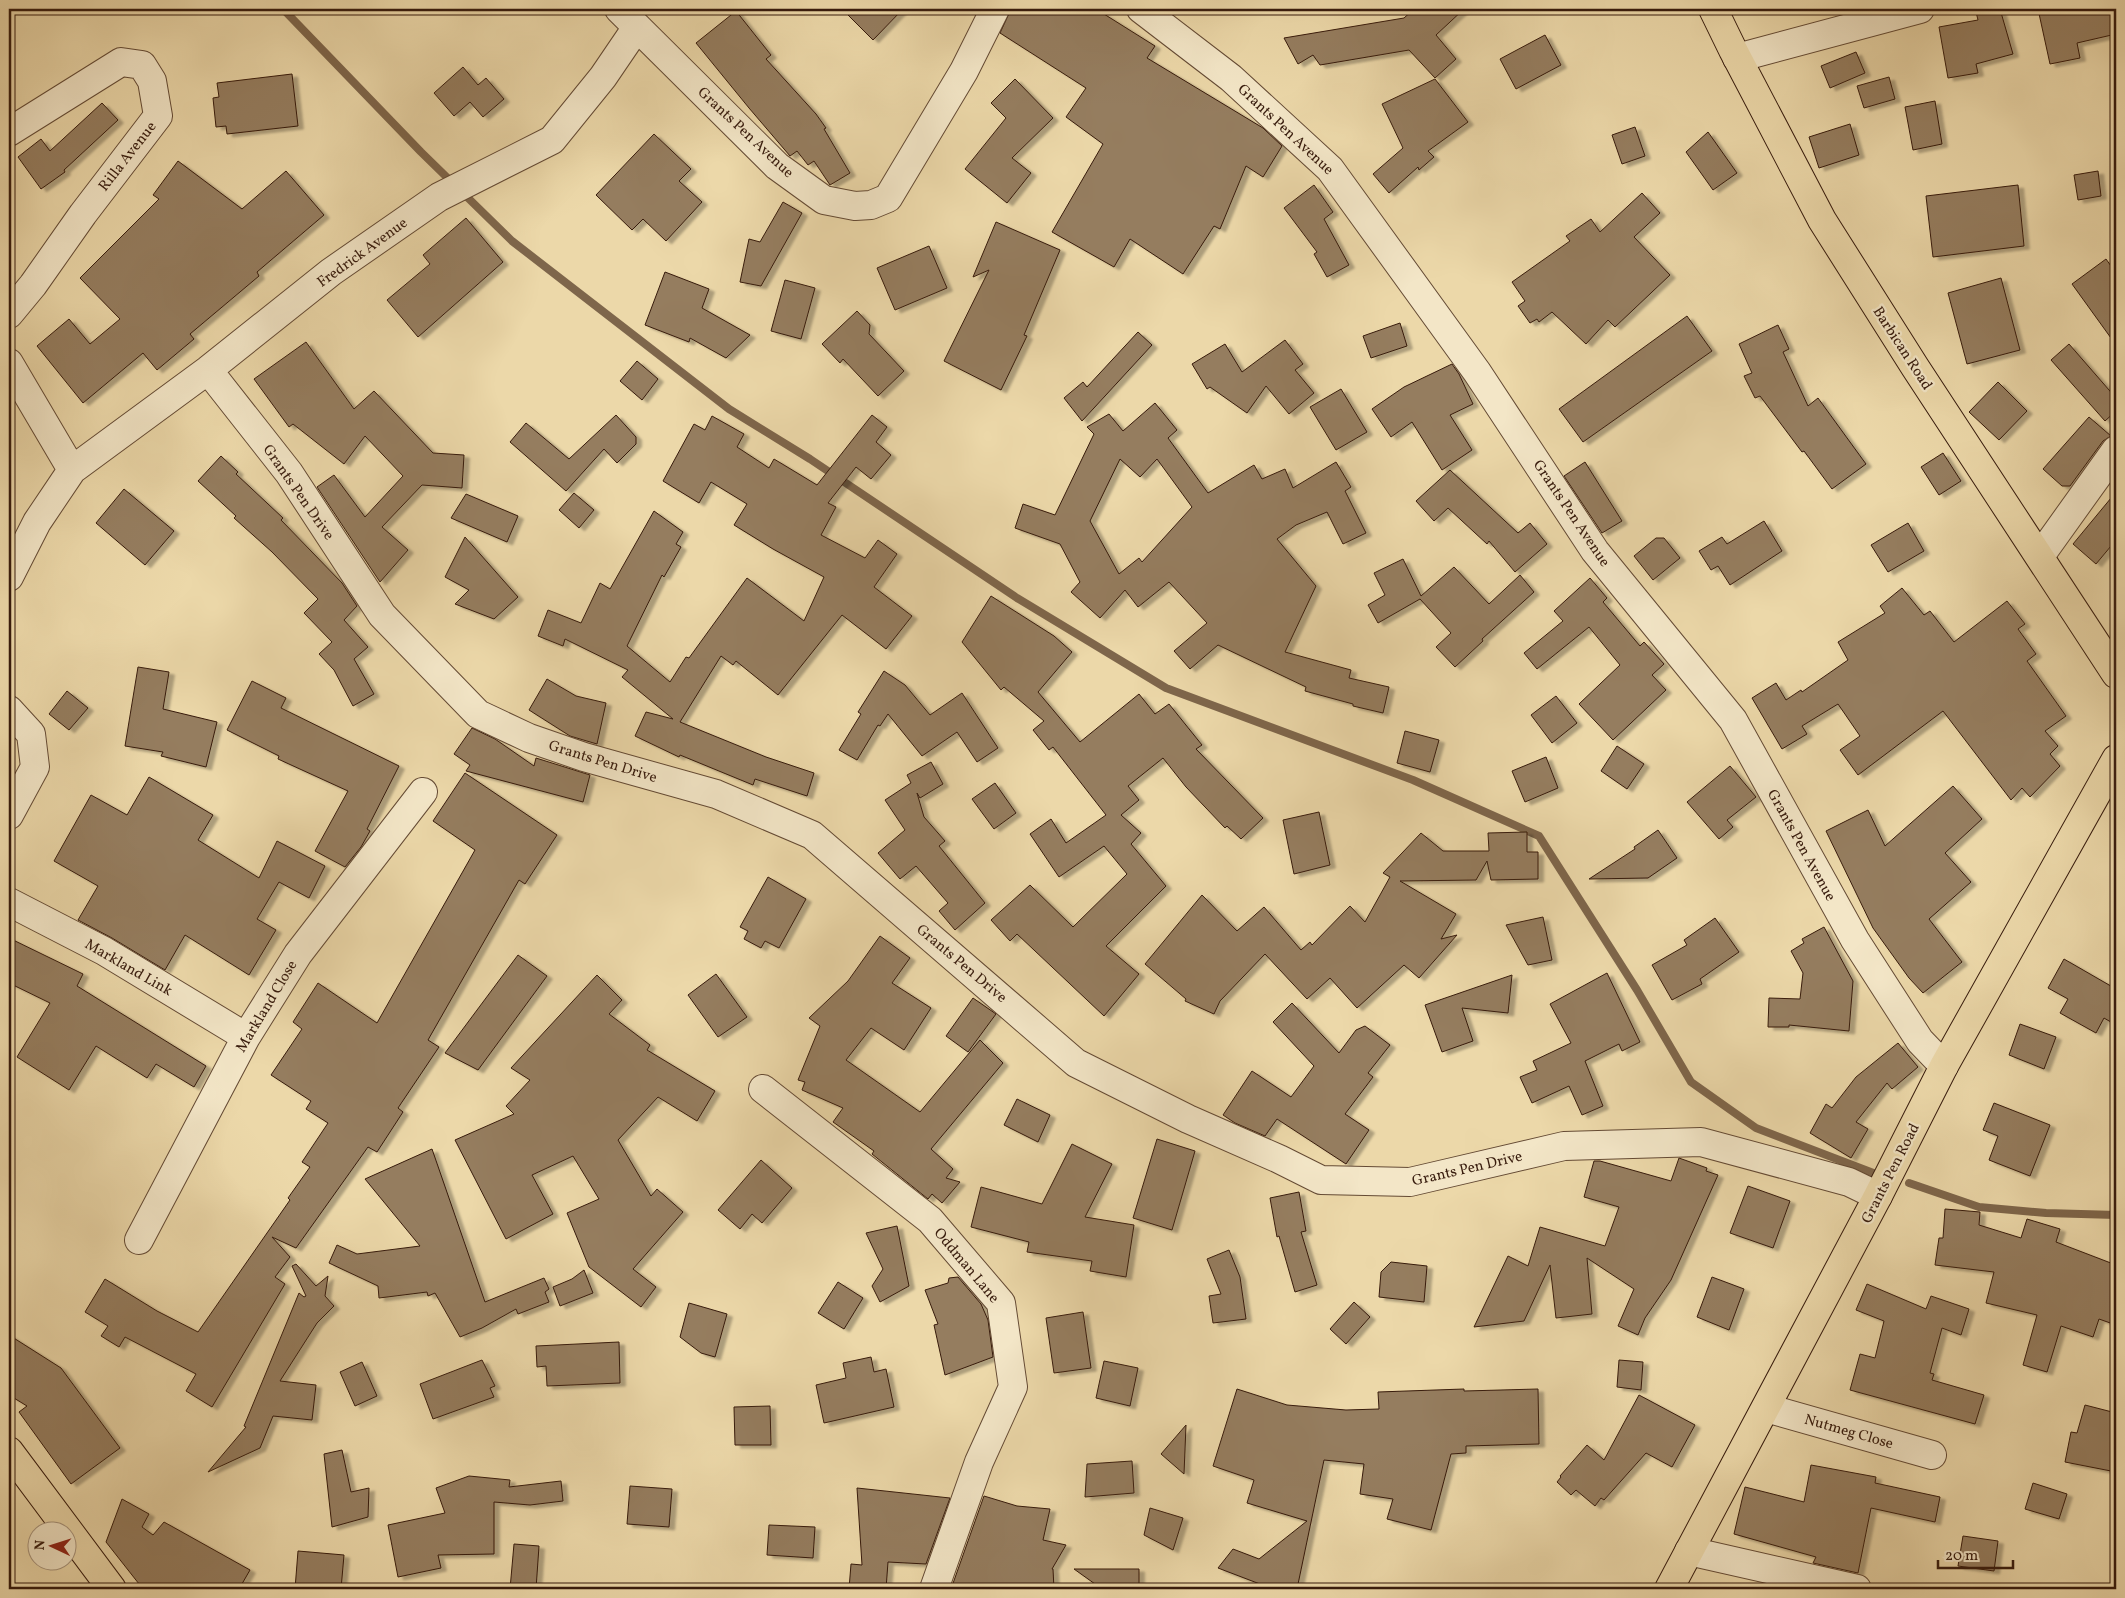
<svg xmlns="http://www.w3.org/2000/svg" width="2125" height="1598" font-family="Vollkorn,serif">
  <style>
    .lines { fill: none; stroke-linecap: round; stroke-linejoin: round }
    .stream { stroke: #7e664b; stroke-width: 8 }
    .building { fill: #957d5e; stroke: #371b0d; fill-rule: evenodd; filter: url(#shadow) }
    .minor-casing { stroke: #644a34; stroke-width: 30 }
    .major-casing { stroke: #371b0d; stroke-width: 30 }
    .minor { stroke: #f3e6c7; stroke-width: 28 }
    .major { stroke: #ecd8a9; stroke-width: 28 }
    .labels { text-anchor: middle; stroke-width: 4.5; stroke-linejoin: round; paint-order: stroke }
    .street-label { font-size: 15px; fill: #371b0d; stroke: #f3e6c7 }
  </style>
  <defs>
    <filter id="shadow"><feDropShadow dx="5.5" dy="3" stdDeviation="1" flood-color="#0004"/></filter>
  </defs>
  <rect width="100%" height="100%" fill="#ecd8a9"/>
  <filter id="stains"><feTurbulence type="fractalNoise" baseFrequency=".004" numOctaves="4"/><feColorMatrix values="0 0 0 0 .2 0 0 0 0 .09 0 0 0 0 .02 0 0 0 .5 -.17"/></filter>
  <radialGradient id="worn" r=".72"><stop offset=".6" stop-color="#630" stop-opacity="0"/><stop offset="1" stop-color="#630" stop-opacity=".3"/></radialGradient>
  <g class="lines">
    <path class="stream" d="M283 9 421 152 512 241 729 409 810 459 1017 598 1166 688 1413 780 1539 836 1637 990 1691 1082 1756 1128 1876 1174
      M1909 1183 1979 1207 2046 1213 2116 1215"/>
  </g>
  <path class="building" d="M842 9H903L873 40Z
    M1011 9H1096L1155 46 1147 58 1263 128 1282 146 1263 177 1246 166 1220 229 1214 226 1183 274 1130 239 1114 267 1052 232 1103 144 1066 117 1086 88 1000 33Z
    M1414 9H1464L1436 35 1456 59 1435 78 1409 50 1320 65 1313 55 1298 64 1284 38 1404 18Z
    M1988 9H2000L2013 54 1976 64 1978 73 1948 78 1939 27 1978 20 1976 12Z
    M2038 9H2116V34L2077 43 2080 58 2050 64Z
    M736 11 771 55 766 59 816 114 826 128 824 129 850 173 830 185 814 161 808 165 797 151 790 156 749 108 696 43Z
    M1545 35 1561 65 1516 89 1500 59Z
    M1856 52 1865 73 1830 88 1821 66Z
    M463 67 478 85 486 78 504 99 483 117 470 102 454 116 434 93Z
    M292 74 298 126 227 134 226 126 216 127 213 98 219 97 217 83Z
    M1889 77 1895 99 1864 108 1857 86Z
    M1015 79 1053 118 1012 158 1031 173 1007 203 965 169 1006 118 991 103Z
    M1435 79 1468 122 1428 151 1434 157 1419 170 1418 167 1389 193 1373 174 1403 148 1382 104Z
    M1935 101 1942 144 1913 150 1905 107Z
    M102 103 118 120 64 170 65 172 41 189 18 157 41 139 50 151Z
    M1850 124 1859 155 1819 168 1809 137Z
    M1635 127 1645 156 1622 164 1612 135Z
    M1708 132 1737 173 1713 190 1686 152Z
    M654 134 691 169 679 181 702 202 666 241 643 219 632 230 596 195Z
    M178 161 242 209 286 171 324 215 257 272 259 276 190 334 194 339 157 370 143 353 83 403 37 346 69 319 90 344 120 319 80 278 159 199 153 195Z
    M2098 171 2101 196 2078 200 2074 175Z
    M1314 185 1333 212 1324 219 1349 265 1327 277 1314 254 1317 252 1284 208Z
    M2018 185 2024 246 1933 257 1926 196Z
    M1642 193 1660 213 1634 237 1670 275 1615 327 1608 320 1586 344 1552 312 1539 322 1537 319 1530 323 1518 306 1525 301 1512 282 1570 241 1566 236 1591 219 1600 232Z
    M783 202 802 213 761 286 740 282 749 239 760 242Z
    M466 218 503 262 418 337 387 300 430 264 423 255Z
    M996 222 1060 250 1024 335 1027 336 1001 390 944 361 989 270 973 277Z
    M929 246 947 288 895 310 877 268Z
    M2106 259 2116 273V345L2072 284Z
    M665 272 709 289 702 308 750 335 726 358 690 338 689 342 645 325Z
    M2001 278 2020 350 1967 364 1948 293Z
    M785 280 815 288 801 339 771 331Z
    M857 311 870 325 869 334 904 371 878 396 843 359 840 363 822 344Z
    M1687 316 1712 351 1583 442 1559 409Z
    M1400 323 1407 346 1371 358 1363 336Z
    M1778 325 1789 349 1783 352 1808 406 1818 398 1866 464 1832 489 1804 451 1802 452 1760 396 1755 398 1744 376 1752 373 1739 344Z
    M1138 332 1152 345 1082 421 1064 398 1083 382 1087 387Z
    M1285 340 1303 364 1295 370 1314 393 1289 414 1266 386 1247 413 1210 387 1207 389 1192 364 1225 344 1242 372Z
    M306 342 354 409 374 391 433 453 464 455 462 488 422 485 382 527 408 550 380 582 317 487 334 475 365 517 403 476 365 436 344 464 293 424 289 427 254 379Z
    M2069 344 2116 398V411L2105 421 2051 360Z
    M637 361 658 379 642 400 620 381Z
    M1452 364 1459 374 1473 404 1450 415 1472 450 1442 470 1412 422 1391 437 1372 409 1404 387Z
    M1998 382 2027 411 1999 440 1969 412Z
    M1341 389 1367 432 1336 450 1310 407Z
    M1155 403 1177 430 1168 438 1208 493 1254 465 1262 479 1285 469 1293 488 1336 462 1351 487 1345 491 1366 533 1343 544 1327 512 1296 525 1277 539 1316 586 1285 652 1351 670 1349 678 1389 687 1383 713 1353 706V704L1305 691 1306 687 1218 645 1190 669 1174 651 1207 623 1169 582 1138 607 1125 590 1100 618 1071 592 1080 582 1060 544 1015 528 1023 504 1055 515 1094 434 1087 427 1109 414 1123 431ZM1120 459 1140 477 1157 459 1192 507 1142 562 1139 558 1119 574 1090 521Z
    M616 415 636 437V444L617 463 604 449 566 491 510 442 526 423 569 459Z
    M872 415 887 427 876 442 891 455 871 479 856 467 828 503 836 507 821 535 865 558 878 540 897 554 874 587 912 616 886 649 842 615 778 695 736 661 733 665 721 656 680 722 766 757 814 773 807 796 755 779 753 785 680 755 679 757 635 736 646 712 673 719 622 677 628 670 565 639 563 646 538 636 548 610 581 623 600 583 610 589 654 511 683 532 676 544 681 547 664 577 662 575 627 646 670 682 686 657 689 658 747 578 804 621 824 577 773 549 734 525 747 504 711 482 699 503 663 481 694 424 705 430 712 416 744 434 737 447 769 468 774 459 817 485Z
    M2089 417 2111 436 2103 441 2070 486H2062L2043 469Z
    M1943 453 1961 481 1939 495 1921 467Z
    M221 456 238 472 236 474 283 518 281 520 342 583 357 606 344 620 368 647 354 659 374 694 353 706 334 670 319 654 332 642 304 613 318 599 272 552 234 518 236 516 198 481Z
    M1585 462 1622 521 1602 533 1564 476Z
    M1450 470 1518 533 1530 523 1547 544 1515 572 1489 541 1487 544 1448 508 1434 521 1416 501Z
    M124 489 174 531 145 565 96 523Z
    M2116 492V540L2096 564 2073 544Z
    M574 493 594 510 579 528 559 510Z
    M466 494 518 516 507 542 451 518Z
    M1764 521 1782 551 1730 585 1718 566 1711 570 1699 551 1722 537 1727 544Z
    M1908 523 1924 551 1888 572 1871 545Z
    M465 537 518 597 494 619 455 604 469 590 445 577Z
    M1656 538H1664L1680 558 1653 580 1634 556Z
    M1403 559 1421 596 1454 567 1489 604 1520 575 1534 592 1482 639 1483 641 1455 667 1436 647 1451 633 1420 599 1378 623 1368 605 1385 595 1374 573Z
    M1590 578 1607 598 1603 602 1640 646 1644 642 1664 664 1652 675 1666 690 1613 740 1579 704 1620 665 1589 627 1537 669 1524 653 1563 621 1554 611Z
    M1902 588 1924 615 1930 611 1954 642 2007 601 2025 624 2018 629 2036 654 2027 661 2066 716 2045 731 2058 746 2050 754 2060 766 2030 797 2022 788 2011 800 1943 711 1858 775 1840 750 1860 736 1838 704 1802 726 1807 734 1782 749 1752 698 1776 683 1786 700 1801 690 1802 692 1848 660 1838 642 1885 613 1880 606Z
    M991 596 1054 636 1072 652 1038 692 1080 742 1139 694 1155 714 1169 704 1202 745 1196 749 1263 818 1241 839 1227 826 1225 828 1186 787 1163 758 1128 786 1139 800 1121 815 1141 833 1131 844 1166 886 1106 946 1139 974 1104 1016 1017 934 1010 941 991 920 1030 885 1073 927 1127 874 1104 846 1059 877 1030 834 1051 819 1066 843 1106 815 1053 747 1049 750 1033 730 1044 721 1004 687 1001 690 962 642Z
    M138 667 169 672 163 709 217 722 206 767 161 756 163 752 125 746Z
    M884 671 905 685 930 715 962 693 998 748 977 762 957 732 922 756 888 714 880 726 878 725 857 760 839 750 861 714 858 712Z
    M547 679 576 696 606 703 597 744 570 736 529 710Z
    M252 681 286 698 281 708 399 766 367 829 370 831 361 847 345 867 315 851 348 791 278 759 279 756 227 730Z
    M67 691 88 708 69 730 49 714Z
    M1556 696 1577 723 1552 743 1531 715Z
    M472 728 495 739 534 766 536 758 590 775 583 802 466 771 470 765 454 754Z
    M1405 731 1439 740 1430 772 1397 763Z
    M1617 746 1644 764 1627 789 1601 771Z
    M1546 757 1558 788 1525 802 1512 771Z
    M931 762 943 784 920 798 917 793 924 817 945 841 939 846 985 903 955 930 939 911 948 903 916 866 900 879 878 853 905 830 885 800 911 783 907 775Z
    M1730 766 1756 797 1727 820 1733 827 1719 839 1687 802Z
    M465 773 557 835 525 884 519 880 428 1040 439 1047 398 1108 403 1112 377 1152 368 1147 296 1248 272 1237 290 1257 275 1277 285 1284 212 1407 186 1391 196 1374 125 1337 119 1347 101 1336 108 1326 85 1312 105 1279 157 1311 198 1332 290 1200 288 1198 310 1167 302 1162 328 1123 306 1109 311 1101 271 1075 302 1029 293 1022 318 983 377 1023 475 850 433 821Z
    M149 777 213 815 198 840 259 878 277 841 325 866 309 898 279 882 257 919 276 930 249 975 185 935 165 970 112 938 78 920 98 886 54 861 91 795 127 815Z
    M995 783 1016 813 994 829 972 799Z
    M1953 786 1982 819 1945 853 1971 882 1929 919 1962 962 1923 993 1909 978 1873 928 1826 831 1868 810 1885 846Z
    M1319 812 1330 865 1294 874 1283 820Z
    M1658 830 1677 858 1648 878 1589 879 1635 849 1634 847Z
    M1527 832V852H1538V879L1491 880 1487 861 1476 880 1400 881 1456 914 1441 939 1457 935 1419 978 1404 965 1357 1008 1330 978 1307 999 1265 954 1220 1001 1214 1014 1185 1001 1186 999 1145 964 1202 895 1237 931 1264 907 1301 950 1310 942 1312 945 1350 906 1365 922 1390 877 1383 873 1421 833 1443 851H1489L1488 833Z
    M768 877 806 899 779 948 765 941 761 948 744 939 748 931 740 927Z
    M1543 917 1552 960 1528 965 1506 925Z
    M1715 918 1739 952 1700 979 1702 984 1672 1000 1652 965 1687 945 1684 940Z
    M1824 927 1853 981 1849 1031 1789 1025V1027H1768L1769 998 1800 999 1803 973 1791 951 1804 943 1802 939Z
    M880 936 910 958 892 983 931 1008 904 1050 871 1028 846 1060 920 1112 980 1040 1003 1063 931 1149 953 1169 946 1178 960 1182 942 1203 932 1194 928 1199 872 1154 874 1151 833 1122 843 1108 802 1090 805 1082 798 1080 820 1026 809 1018 848 981Z
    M9 938 83 974 77 986 206 1066 194 1087 156 1064 147 1078 96 1046 69 1090 17 1057 50 1003 9 983Z
    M518 955 547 976 478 1070 445 1053Z
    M2064 959 2116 989V1025L2104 1018 2096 1033 2060 1013 2068 999 2048 988Z
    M1607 973 1640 1042 1622 1051 1619 1044 1585 1061 1603 1106 1582 1115 1569 1086 1532 1103 1520 1077 1537 1070 1533 1061 1571 1043 1550 1004Z
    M716 974 747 1017 718 1037 688 995Z
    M597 975 622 1000 609 1014 650 1045 647 1050 715 1091 697 1121 658 1097 618 1140 651 1196 657 1189 683 1212 633 1269 656 1287 641 1307 589 1267 567 1213 599 1199 573 1156 532 1175 553 1214 506 1239 455 1140 514 1114 506 1106 530 1080 511 1068Z
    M1512 975 1508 1013 1462 1008 1473 1041 1442 1052 1425 1005Z
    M973 998 996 1014 968 1052 946 1036Z
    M1292 1003 1339 1053 1356 1030 1365 1026 1390 1045 1368 1073 1373 1077 1345 1114 1369 1130 1346 1164 1277 1119 1265 1136 1235 1123 1223 1115 1252 1071 1291 1097 1314 1066 1273 1022Z
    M2020 1024 2056 1037 2044 1069 2009 1055Z
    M1898 1043 1918 1067 1892 1089 1887 1083 1856 1122 1868 1129 1851 1158 1810 1133 1826 1104 1832 1108 1856 1077Z
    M1017 1099 1050 1115 1038 1142 1004 1125Z
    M1994 1103 2050 1125 2030 1176 1989 1160 1998 1136 1983 1130Z
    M1157 1139 1195 1151 1172 1230 1133 1218Z
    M1072 1144 1112 1164 1085 1217 1134 1225 1126 1277 1090 1271 1092 1261 1027 1252 1029 1242 971 1227 981 1187 1042 1204Z
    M432 1149 485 1302 544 1278 549 1289 545 1292 549 1302 518 1314 516 1309 482 1328 460 1337 435 1293 428 1296 427 1292 379 1298 378 1286 329 1263 337 1245 357 1254 420 1246 365 1179Z
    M1679 1158 1707 1168 1706 1171 1718 1175 1671 1280 1645 1318 1638 1335 1618 1326 1634 1289 1587 1258 1592 1314 1556 1318 1550 1265 1524 1321 1474 1327 1508 1256 1528 1266 1540 1227 1605 1246 1619 1207 1584 1197 1594 1161H1600L1671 1181Z
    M761 1160 792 1188 762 1223 752 1214 740 1229 718 1210Z
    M1748 1186 1790 1201 1773 1248 1730 1233Z
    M1299 1192 1306 1231 1301 1232 1317 1285 1295 1292 1279 1236 1277 1237 1270 1198Z
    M1945 1209 1980 1212 1979 1225 2021 1238 2027 1219 2060 1229 2056 1242 2116 1265V1325L2099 1319 2093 1337 2061 1326 2047 1372 2023 1365 2037 1315 1986 1303 1994 1272 1935 1265 1939 1238H1943Z
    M897 1226 909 1286 880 1302 872 1286 883 1269 866 1233Z
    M1229 1250 1240 1277 1246 1319 1213 1323 1209 1296 1221 1294 1207 1259Z
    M1391 1262 1427 1266 1424 1302 1379 1297 1381 1272Z
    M296 1264 316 1286 328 1276 325 1296 334 1306 317 1323 280 1381 316 1385 312 1420 273 1416 260 1448 208 1472 246 1427 244 1426 299 1293 304 1297 306 1296 292 1266Z
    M584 1270 593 1293 560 1306 553 1287 572 1279Z
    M958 1277 981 1304 988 1320 993 1357 945 1375 934 1325 938 1324 925 1290 948 1283 949 1278Z
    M1712 1277 1744 1289 1729 1330 1697 1317Z
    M838 1282 863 1298 844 1329 818 1313Z
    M1867 1284 1926 1309 1931 1296 1969 1309 1961 1335 1942 1328 1930 1373 1934 1374 1932 1380 1984 1395 1975 1424 1850 1390 1860 1354 1875 1358 1884 1321 1856 1310Z
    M1354 1302 1370 1317 1346 1344 1330 1329Z
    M689 1303 727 1314 715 1357 701 1353 680 1337Z
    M1083 1312 1091 1368 1054 1373 1046 1318Z
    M9 1335 61 1368 120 1448 71 1484 19 1412 27 1406 9 1395Z
    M619 1342 620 1383 547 1386 546 1366 537 1367 536 1346Z
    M871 1357 874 1372 886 1369 894 1407 824 1423 816 1385 846 1378 843 1363Z
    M482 1360 495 1386 490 1388 494 1397 433 1419 420 1384Z
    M1619 1360 1643 1362 1641 1390 1617 1387Z
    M1104 1361 1138 1368 1130 1406 1096 1398Z
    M362 1362 377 1396 355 1406 340 1372Z
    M1237 1389 1287 1405 1346 1410 1379 1409 1378 1392 1464 1389V1391L1538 1389 1539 1444 1466 1446V1453L1451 1454 1431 1530 1387 1519 1393 1499 1360 1494 1364 1464 1324 1460 1297 1589H1273L1218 1568 1233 1549 1259 1559 1307 1521 1247 1503 1254 1480 1213 1466Z
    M1639 1395 1695 1425 1672 1467 1646 1453 1604 1500 1601 1498 1595 1506 1576 1490 1571 1495 1557 1482 1561 1477 1560 1476 1587 1445 1604 1460Z
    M2085 1405 2116 1413V1445L2111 1471 2065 1462 2071 1432 2077 1433Z
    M770 1406 771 1445H735L734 1407Z
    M1186 1425 1184 1474 1161 1454Z
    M342 1450 351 1492 369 1488 368 1517 332 1527 324 1454Z
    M1132 1461 1134 1493 1085 1497 1087 1464Z
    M1811 1465 1876 1477 1875 1483 1940 1497 1935 1522 1871 1508 1858 1573 1813 1563 1816 1557 1734 1534 1745 1487 1804 1502Z
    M469 1476 510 1480 509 1487 561 1481 563 1501 530 1505 494 1502V1554L438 1555 441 1568 398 1577 388 1525 445 1513 436 1488Z
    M2033 1483 2067 1494 2059 1519 2025 1509Z
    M630 1486 672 1489 669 1527 627 1524Z
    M857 1488 950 1498 926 1564 888 1562 886 1589H849L851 1564 862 1565Z
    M984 1496 1017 1506 1050 1509 1043 1540 1066 1545 1052 1569H1053L1054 1589H951Z
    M122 1499 149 1514 142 1527 153 1535 164 1522 250 1570 239 1589H143L106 1542Z
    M1150 1508 1183 1518 1173 1550 1144 1535Z
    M769 1525 815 1527 813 1558 767 1555Z
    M1963 1536 1998 1541 1994 1571 1958 1566Z
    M514 1544 539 1546 536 1589H510Z
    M298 1551 344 1555 341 1589H295Z
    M1074 1569H1139V1589H1102Z"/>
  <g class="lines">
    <defs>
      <path id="minor" d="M619 9 777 166 824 200 855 206 871 205 888 198 964 71 995 9
        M1141 9 1231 78 1330 169 1477 372 1595 551 1733 720 1855 940 1920 1041 1944 1066
        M1737 58 1920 9
        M9 132 121 62 142 65 152 81 158 116 83 214 33 285 9 314
        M9 363 72 470
        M208 370 289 473 382 615 478 714 529 738 584 757 716 794 812 835 1076 1063 1188 1119 1279 1159 1321 1180 1410 1182 1564 1146 1701 1142 1849 1182 1878 1196
        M2040 556 2116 450
        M9 577 37 522 72 470 208 370 331 272 439 197 552 140 603 77 637 27
        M9 710 31 734 35 767 9 815
        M9 902 104 951 246 1037
        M763 1089 930 1220 1001 1303 1013 1387 979 1462 934 1589
        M139 1240 246 1037 298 954 423 792
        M1766 1408 1932 1455
        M1689 1551 1857 1589"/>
      <path id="major" d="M1713 9 1733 50 1822 220 1915 367 2116 674
        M9 1451 112 1589
        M1669 1589 1878 1196 1944 1066 2116 759"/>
    </defs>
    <use href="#minor" class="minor-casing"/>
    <use href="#major" class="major-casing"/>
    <use href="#minor" class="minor"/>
    <use href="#major" class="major"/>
  </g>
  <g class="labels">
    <g class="street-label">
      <text transform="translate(1286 129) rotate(43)" y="5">Grants Pen Avenue</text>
      <text transform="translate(746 132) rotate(43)" y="5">Grants Pen Avenue</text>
      <text transform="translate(127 156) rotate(-52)" y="5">Rilla Avenue</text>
      <text transform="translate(362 252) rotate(-36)" y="5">Fredrick Avenue</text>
      <text transform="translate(1903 348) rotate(57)" y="5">Barbican Road</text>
      <text transform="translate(299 492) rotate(55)" y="5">Grants Pen Drive</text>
      <text transform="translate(1572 513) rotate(56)" y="5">Grants Pen Avenue</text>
      <text transform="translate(603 761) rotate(17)" y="5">Grants Pen Drive</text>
      <text transform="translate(1802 845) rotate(61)" y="5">Grants Pen Avenue</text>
      <text transform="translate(962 963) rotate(40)" y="5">Grants Pen Drive</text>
      <text transform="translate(129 967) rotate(30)" y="5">Markland Link</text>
      <text transform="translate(266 1006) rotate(-59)" y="5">Markland Close</text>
      <text transform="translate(1467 1168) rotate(-13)" y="5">Grants Pen Drive</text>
      <text transform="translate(1890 1173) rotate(-63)" y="5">Grants Pen Road</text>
      <text transform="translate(967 1265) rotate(50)" y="5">Oddman Lane</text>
      <text transform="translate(1849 1431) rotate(16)" y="5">Nutmeg Close</text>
    </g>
  </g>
  <rect width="2125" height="1598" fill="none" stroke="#ecd8a9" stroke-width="30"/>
  <rect x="10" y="10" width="2105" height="1578" fill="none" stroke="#371b0d" stroke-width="2.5"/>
  <rect x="15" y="15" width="2095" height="1568" fill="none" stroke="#371b0d"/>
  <g transform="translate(52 1546) rotate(274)"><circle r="24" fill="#f3e6c7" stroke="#a8957d"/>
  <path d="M0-4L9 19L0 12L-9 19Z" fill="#8f2418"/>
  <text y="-8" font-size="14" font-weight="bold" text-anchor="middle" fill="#371b0d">N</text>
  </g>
  <path d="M1938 1560v8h75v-8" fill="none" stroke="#371b0d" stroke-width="2.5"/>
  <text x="1945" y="1560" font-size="15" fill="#371b0d" stroke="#f3e6c7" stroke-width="4" paint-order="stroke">20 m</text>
  <rect width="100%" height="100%" filter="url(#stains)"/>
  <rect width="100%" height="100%" fill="url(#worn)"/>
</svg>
